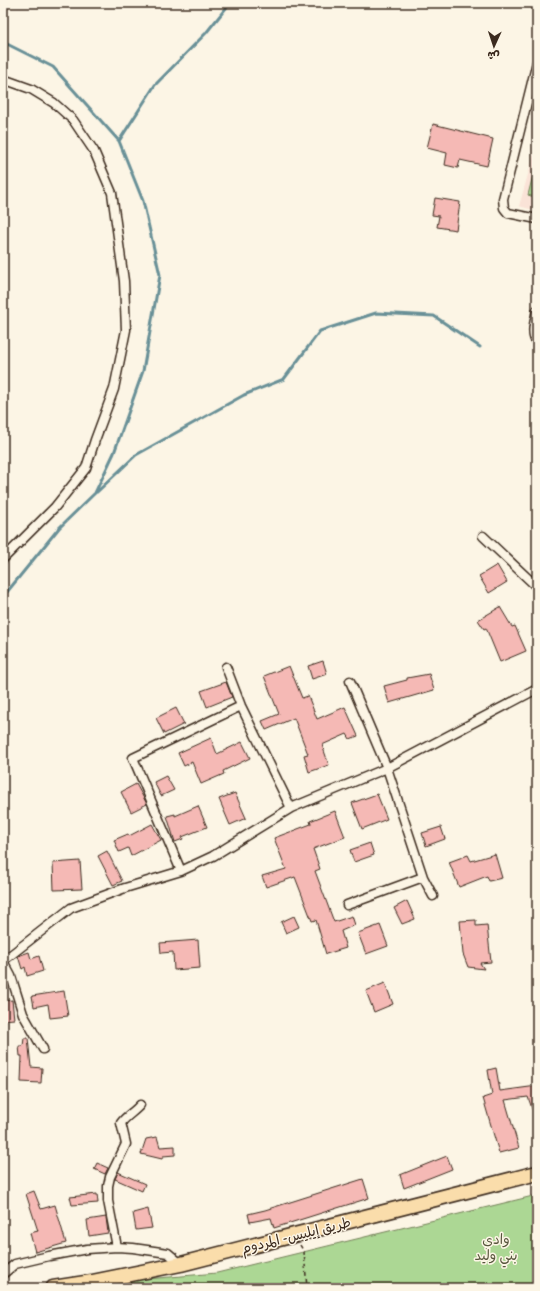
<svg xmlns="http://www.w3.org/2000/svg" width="540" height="1291" font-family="Dekko,'Playpen Sans Arabic',sans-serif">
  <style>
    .built { fill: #fae3d7 }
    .green { fill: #acd794; stroke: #748059 }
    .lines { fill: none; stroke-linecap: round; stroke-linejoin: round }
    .stream { stroke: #699097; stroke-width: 3 }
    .building { fill: #f5b9b5; stroke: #3b2a1e }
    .minor-casing { stroke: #3b2a1e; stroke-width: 11 }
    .trunk-casing { stroke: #3b2a1e; stroke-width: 17 }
    .path { stroke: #3b2a1e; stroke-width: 1.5; stroke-dasharray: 4 3; stroke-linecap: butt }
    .minor { stroke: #fcf5e5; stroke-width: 8 }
    .trunk { stroke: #faddab; stroke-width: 14 }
    .labels { text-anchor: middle; stroke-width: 3; stroke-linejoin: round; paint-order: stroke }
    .street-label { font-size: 14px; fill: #3b2a1e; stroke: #fcf5e5 }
    .park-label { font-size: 14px; fill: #57553c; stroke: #fcf5e5 }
  </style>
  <rect width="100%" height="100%" fill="#fcf5e5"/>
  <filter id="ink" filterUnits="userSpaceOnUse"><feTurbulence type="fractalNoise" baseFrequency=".025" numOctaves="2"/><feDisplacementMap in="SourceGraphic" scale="8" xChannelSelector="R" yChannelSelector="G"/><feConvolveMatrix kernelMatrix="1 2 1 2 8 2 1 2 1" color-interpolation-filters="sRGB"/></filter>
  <g filter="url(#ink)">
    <path class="built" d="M537 143V211L519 206Z"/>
    <path class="green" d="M537 159V198L528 195Z
      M537 1195V1288H40L217 1273Z"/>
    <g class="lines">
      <path class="stream" d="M3 42 53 67 119 141 143 201 160 275 143 371 114 453 95 493 59 528 7 592 3 594
        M119 141 155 85 206 33 230 3
        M97 492 136 455 244 395 284 379 320 331 376 313 434 316 480 347"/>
    </g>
    <path class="building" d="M433 124 493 139 487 166 460 160 458 168 445 165 447 153 427 148Z
      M435 198 460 202 456 230 437 227 439 216 432 215Z
      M497 565 507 582 489 593 479 576Z
      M500 607 512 627 515 626 526 651 500 662 486 628 484 629 478 620Z
      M323 661 327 674 312 679 308 666Z
      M289 666 302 698 308 696 317 719 345 707 358 736 350 739 347 734 322 745 329 765 309 772 304 755 308 754 294 718 266 730 262 721 279 714 264 676Z
      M429 674 434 690 389 703 384 686 407 680V678Z
      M226 682 232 697 207 707 201 691Z
      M176 708 184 724 164 734 156 718Z
      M211 738 217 754 242 742 250 758 223 771 224 774 201 784 192 762 184 766 178 753Z
      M166 776 174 790 161 796 154 782Z
      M136 784 147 804 131 812 121 792Z
      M235 793 246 818 230 825 219 799Z
      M377 794 387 819 362 829 352 803Z
      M198 806 207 827 182 837 183 839 175 842 167 816 175 814V816Z
      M335 811 345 837 313 849 320 869 315 871 334 922 352 916 355 925 341 931 346 948 326 954 316 920 312 921 295 877 266 887 262 876 286 869 274 838 311 824 310 821Z
      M152 824 161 840 131 856 128 848 119 852 114 840 128 834 129 836Z
      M441 827 445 839 426 846 422 833Z
      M370 843 374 855 354 862 350 850Z
      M107 851 122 881 113 885 98 856Z
      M495 854 502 878 489 881 487 876 459 887 449 862 468 855 471 861Z
      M80 861 82 889 54 890 53 863Z
      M407 901 415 919 402 924 394 908Z
      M294 916 299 927 286 933 281 922Z
      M476 920V926L487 925 491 962 480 963 484 969 468 967 463 954 460 921Z
      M380 925 388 946 366 954 358 933Z
      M198 940 200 968 174 970 173 952 161 953 160 943Z
      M29 952 31 959 39 956 43 971 27 976 25 967 22 969 18 956Z
      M385 983 393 1004 374 1012 366 991Z
      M64 991 68 1016 50 1018 48 1004 34 1007 32 996Z
      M12 1000 14 1019 3 1020V1001Z
      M24 1038H28L31 1067 42 1068 41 1083 21 1082 22 1056H20L19 1046H23Z
      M496 1068 500 1091 537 1086V1120H536L528 1097 505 1100 519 1148 499 1153 483 1098 492 1095 488 1070Z
      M157 1137 160 1147 175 1146V1155L163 1156 162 1159 141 1154 146 1139Z
      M447 1156 452 1169 404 1188 400 1175Z
      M97 1163 108 1168 105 1174 94 1169Z
      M118 1172 145 1184 142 1191 115 1179Z
      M363 1179 369 1198 274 1228 271 1218 250 1222 248 1214 265 1210Z
      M34 1191 41 1209 55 1205 66 1243 35 1252 30 1233 38 1231 26 1194Z
      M97 1194 98 1203 72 1205 70 1197Z
      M148 1209 152 1228 136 1230 133 1213Z
      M106 1217 108 1233 89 1236 87 1220Z"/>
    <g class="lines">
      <defs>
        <path id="minor" d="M537 62 503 199 504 208 508 213 537 219
          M3 79 31 89 54 103 73 120 94 151 112 193 124 281 126 330 114 389 95 440 86 468 55 507 3 559
          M537 310C535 320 530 335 537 343
          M483 536 537 587
          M226 667 241 706 291 808
          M350 681 387 768 423 877 433 896
          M181 871 133 758 241 706
          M347 905 423 877
          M3 961 71 908 125 888 181 871 213 856 291 808 387 768 537 689
          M3 961 11 976 23 1014 43 1049
          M117 1247 108 1201V1186L110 1177 126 1144 121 1123C126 1116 134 1112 140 1105
          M3 1274 15 1264 49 1256 87 1249 117 1247 133 1248 168 1253 181 1264"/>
        <path id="trunk" d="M53 1288 92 1282 181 1264 537 1173"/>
      </defs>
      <use href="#minor" class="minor-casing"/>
      <use href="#trunk" class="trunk-casing"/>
      <path class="path" d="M300 1245 304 1252 307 1288"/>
      <use href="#minor" class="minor"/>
      <use href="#trunk" class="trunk"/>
    </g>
  </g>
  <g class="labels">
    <g class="street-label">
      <text transform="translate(296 1235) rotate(-14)" y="5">طريق إيليس- المردوم</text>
    </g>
    <g class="park-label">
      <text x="496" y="1244">وادي<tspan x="496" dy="16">بني وليد</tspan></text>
    </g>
  </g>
  <rect width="540" height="1291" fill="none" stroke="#fcf5e5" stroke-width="16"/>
  <rect x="8" y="8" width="524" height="1275" fill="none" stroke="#3b2a1e" stroke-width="1.5" filter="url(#ink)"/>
  <g transform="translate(494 46) rotate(183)" stroke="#fcf5e5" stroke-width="3" paint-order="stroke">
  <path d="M0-3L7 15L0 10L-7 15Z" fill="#3b2a1e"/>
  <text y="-6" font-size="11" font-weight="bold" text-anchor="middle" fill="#3b2a1e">ش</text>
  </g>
</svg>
